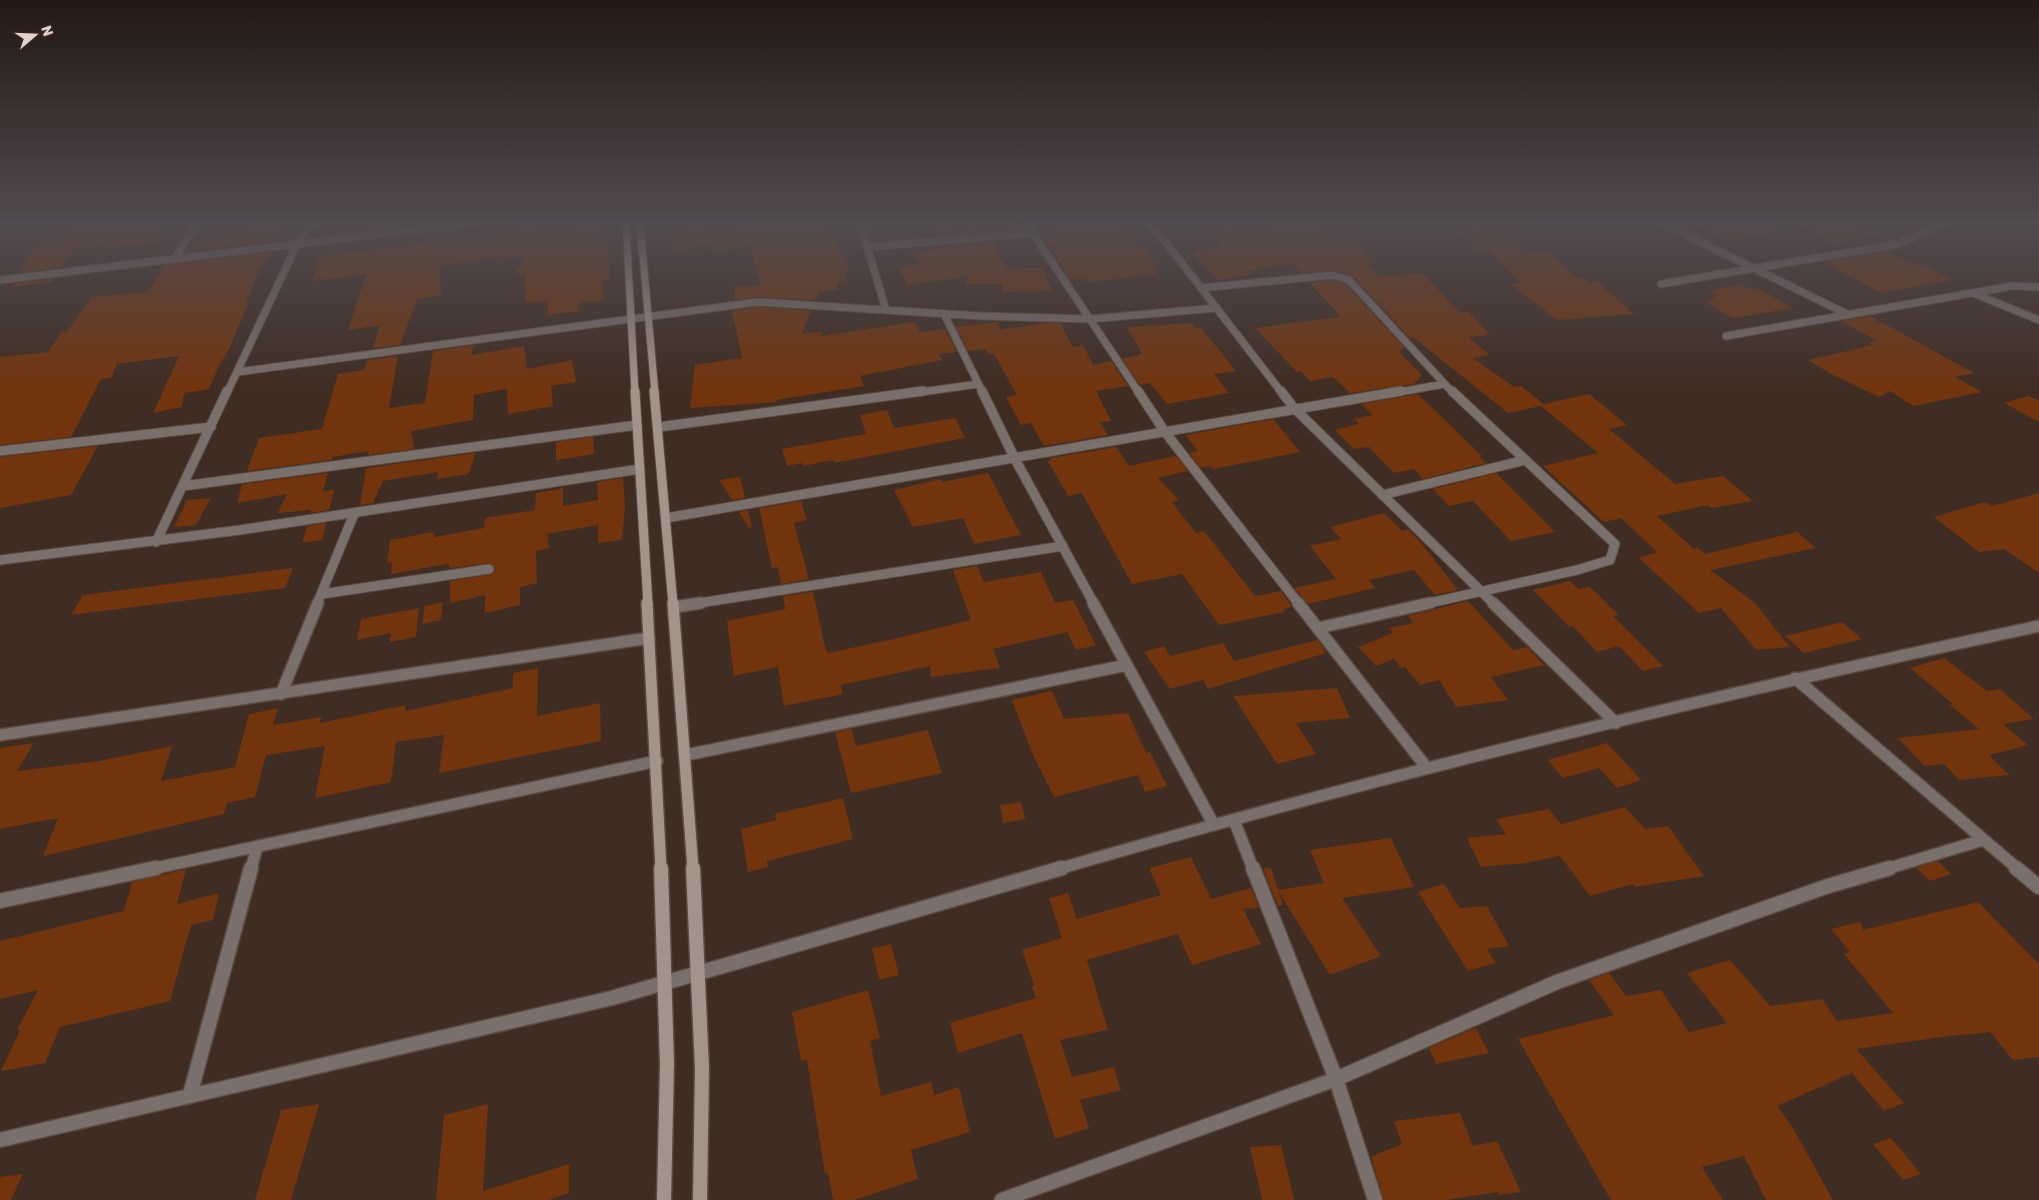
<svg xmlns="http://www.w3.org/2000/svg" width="2039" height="1200" font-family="Rubik,sans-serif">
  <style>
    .building { fill: #72340d }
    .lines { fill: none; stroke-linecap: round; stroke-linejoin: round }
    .minor-far3-casing { stroke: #5c4a41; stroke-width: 9 }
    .minor-far2-casing { stroke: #5c4a41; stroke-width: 11 }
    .minor-far1-casing { stroke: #5c4a41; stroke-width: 14 }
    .minor-casing { stroke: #5c4a41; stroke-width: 17 }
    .secondary-far3-casing { stroke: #5c4a41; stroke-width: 9 }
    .secondary-far2-casing { stroke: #5c4a41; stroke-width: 11 }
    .secondary-far1-casing { stroke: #5c4a41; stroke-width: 14 }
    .secondary-casing { stroke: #5c4a41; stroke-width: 17 }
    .minor-far3 { stroke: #7a706b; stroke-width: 7 }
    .minor-far2 { stroke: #7a706b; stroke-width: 9 }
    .minor-far1 { stroke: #7a706b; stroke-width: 11 }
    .minor { stroke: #7a706b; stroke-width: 14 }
    .secondary-far3 { stroke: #a4938b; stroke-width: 7 }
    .secondary-far2 { stroke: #a4938b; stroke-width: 9 }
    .secondary-far1 { stroke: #a4938b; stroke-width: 11 }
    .secondary { stroke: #a4938b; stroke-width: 14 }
  </style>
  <rect width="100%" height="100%" fill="#3f2c22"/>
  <path class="building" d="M69 223H166L157 244 74 249 62 267 18 272 40 243 54 242Z
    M258 223H284L277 241 185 252 193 240 230 236 234 227Z
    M569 223H600L602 242H607L610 279 602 280 604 300 579 303V311L548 315 547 300 525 303V273L514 274 524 256 505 258V256L439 266 441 295 417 299 400 345 373 348 380 325 348 330 366 274 312 281 320 256 569 225Z
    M743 223H828L850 272H845L846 281 837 282 838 290 819 291 815 300 757 297 735 300 734 287 761 285 750 247 709 251V246L673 251 671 234Z
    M929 223H952L954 227 981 223 987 232 936 236Z
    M1055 223H1118L1120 226H1125L1135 246 1144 245 1159 274 1088 282 1085 278 1070 280 1045 237 1060 235Z
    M1282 223H1320L1340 238H1355L1378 276 1424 274 1460 313 1469 312 1490 335 1468 337 1490 355 1473 358 1514 387 1521 386 1544 404 1589 394 1627 425 1609 429 1675 484 1723 476 1753 501 1711 508 1708 505 1657 516 1694 549 1698 548 1705 554 1797 532 1816 548 1710 570 1754 602 1790 647 1756 650 1721 608 1699 613 1639 558 1657 552 1621 518 1604 522 1543 466 1598 453 1541 406 1508 413 1413 337 1411 339 1353 276 1333 270 1301 273 1293 264 1247 271 1251 275 1218 280 1192 252 1223 246 1209 233Z
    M1460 223H1480L1496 235 1505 234 1531 254 1549 253 1579 279 1584 278 1589 283 1598 282 1634 314 1557 320 1511 284 1522 283 1487 249 1478 250 1456 232 1468 231Z
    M1693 223H1778L1779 231 1730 242Z
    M1793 223H1856L1881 235 1836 244Z
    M993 242 1007 269 1042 268 1052 291 1003 292 1002 284H966L967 276 908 285 899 267 918 264 912 253 943 248 942 246Z
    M1887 251 1918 266 1922 265 1954 279 1882 293 1822 262Z
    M273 252 269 260 263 261 246 302 249 301 230 347 218 368 209 389 184 393 182 407 153 413 179 356 117 364 111 378 101 379 71 437 0 445V357L48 352 62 331 67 332 92 297 148 292 164 265Z
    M55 279 52 282 13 287 16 283Z
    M1332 280 1346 285 1404 347 1399 352 1422 375 1414 384 1350 393 1333 377 1310 381 1300 371 1297 372 1255 328 1341 317 1310 283Z
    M1740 284 1751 289 1757 288 1793 308 1732 318 1705 302 1715 299 1711 297 1717 295 1709 291Z
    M757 307 811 311 802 333 821 332V336L915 322 920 332 945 329 957 352 939 354 942 360 860 376 864 386 776 400 777 402 690 408 695 365 742 358 732 311Z
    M1870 316 1876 319 1877 324 1883 323 1974 373 1955 377 1982 392 1913 406 1890 391 1879 397 1831 374 1808 360 1873 345 1868 343 1877 341 1841 321Z
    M997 322 1000 330 1044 323H1060L1073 347 1083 345 1093 365 1111 361 1128 386 1096 391 1111 421 1100 422 1108 435 1044 446 1031 423 1021 425 1006 397 1017 395 994 354H988L986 349 968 351 956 327Z
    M1193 323 1196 329 1201 328 1236 371 1214 374 1229 393 1167 404 1150 383 1140 385 1122 359 1142 354 1127 327Z
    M474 345 471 355 524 346 527 369 572 360 576 382 551 386 553 406 508 414 507 389 474 395 473 420 411 431 414 449 368 455 369 451 333 457 332 460 247 471 259 438 322 429 338 374 364 370 368 360 398 356 389 408 425 403 433 351Z
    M1418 394 1482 456 1479 457 1486 463 1423 479 1414 469 1394 473 1369 447 1354 449 1335 430 1359 424 1355 419 1373 415 1361 404Z
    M2029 396 2039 401V422L2004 403Z
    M887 410 894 428 955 418 965 438 834 463V460L803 466 802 463 787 466 782 449 866 434 860 415Z
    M1273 419 1300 452 1213 469 1210 466 1201 468 1189 453 1198 451 1185 435Z
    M593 437 594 454 556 460V442Z
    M98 446 71 495 0 508V457Z
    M1116 447 1129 466 1176 456 1188 471 1158 478 1179 500 1172 502 1196 533 1204 531 1255 596 1281 591 1292 607 1283 609 1285 612 1219 625 1182 574 1132 584 1082 493 1068 496 1048 461 1051 460 1050 458Z
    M475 453 469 474 437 479 438 472 383 481 373 503 360 505 366 468Z
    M328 473 323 491 334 490 329 510 310 513 311 510 278 513 287 494 237 503 242 484Z
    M988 473 1021 535 974 544 963 518 913 527 894 490 941 479 942 482Z
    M1496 473 1555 532 1511 541 1473 501 1449 506 1433 489Z
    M740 477 745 498 732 500 719 480Z
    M623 478 625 507 622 540 598 543V525L547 534 549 548 536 551 537 583 520 587V605L485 613V595L450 603V581L492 574 495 568 491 563 450 568V565L447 564 391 574 392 562 387 563 390 540 434 532V537L484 528 485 518 535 510 536 493 563 488V506L598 500 597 482Z
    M2039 493V573L2004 549 1979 552 1934 517 1985 502 1992 506Z
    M211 498 196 525 174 527 187 500Z
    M801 501 807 520 794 523 809 579 781 584 778 567 772 568 759 508Z
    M748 510 752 527 749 528 739 512Z
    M1384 513 1402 531 1408 529 1422 544 1458 590 1435 595 1414 570 1369 580 1375 588 1308 604 1294 588 1336 579 1310 546 1341 539 1330 527Z
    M326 523 322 540 302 543 307 526Z
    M977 566 984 582 1041 572 1055 603 1073 600 1096 645 1076 650 1067 632 993 649 1000 668 931 677 930 666 841 685 843 694 784 706 778 667 734 676 727 621 785 609 783 596 813 592 825 647 828 653 889 640 971 620 953 570Z
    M293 568 285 588 71 615 83 595Z
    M1570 581 1578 589 1590 587 1619 615 1613 616 1663 666 1643 671 1619 646 1597 652 1573 626 1569 627 1533 590Z
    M1468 601 1513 650 1527 647 1544 665 1491 677 1508 700 1456 707 1439 680 1420 685 1405 667 1401 668 1394 659 1376 666 1358 647 1393 633 1389 628 1414 623 1408 616Z
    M443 602 441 620 422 624 425 606Z
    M419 608 416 637 390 642 391 633 357 640 361 619Z
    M1842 622 1862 639 1804 653 1785 636Z
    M1318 640 1326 653 1208 689 1203 680 1170 689 1144 652 1164 646 1170 656 1223 643 1234 661Z
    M1944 658 1987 691 2000 689 2034 719 2003 724 2028 745 1989 755 2009 775 1959 780 1944 764 1924 766 1898 738 1979 729 1950 705 1953 704 1910 668Z
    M538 668 537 716 600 703 601 741 439 773 444 735 396 742 391 782 315 798 325 746 266 755 255 797 227 803 224 814 43 856 58 818 0 829V748L34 743 17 771 99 761 172 746 161 781 235 767 249 714 278 708 273 725 321 717 320 723 406 705 405 711 513 688V673Z
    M1337 688 1350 718 1296 723 1316 754 1277 764 1233 696Z
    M1052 691 1064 719 1128 713 1146 753 1150 752 1167 786 1145 792 1138 775 1054 797 1032 753 1012 700Z
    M852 729 856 746 928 730 942 773 851 793 835 732Z
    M1607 743 1641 780 1617 788 1599 768 1563 778 1548 760Z
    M843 798 853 839 767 861 768 867 748 872 741 829 776 820 775 814Z
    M1021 802 1025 819 1003 823 1000 805Z
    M1625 807 1645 829 1668 826 1704 876 1635 887 1633 884 1590 896 1560 856 1525 863 1481 867 1467 838 1506 834 1496 819 1549 809 1561 824Z
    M1391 838 1414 887 1342 898 1381 956 1330 975 1279 892 1283 905 1278 906 1263 868H1271L1278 890 1324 883 1310 850Z
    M1191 857 1211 899 1251 888 1259 908 1243 909 1261 944 1192 965 1178 934 1087 960 1108 1030 1060 1040 1072 1077 1114 1067 1121 1090 1080 1100 1089 1128 1055 1139 1022 1033 958 1053 950 1023 1036 998 1032 986 1034 985 1022 950 1062 938 1049 898 1068 893 1077 919 1161 895 1149 868Z
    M1938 861 1951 874 1930 881 1916 868Z
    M186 869 177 904 219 893 213 920 191 925 170 1001 60 1027 45 1063 1 1071 20 1030H17L38 990 0 999V941L124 911 132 882Z
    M1444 884 1460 908 1487 906 1509 946 1487 949 1496 963 1468 971 1418 892Z
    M1978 902 2039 964V1057L2013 1060 1990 1032 1966 1035 1965 1034 1856 1049 1904 1103 1884 1111 1852 1073 1777 1106 1793 1128 1833 1200H1766L1744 1156 1702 1167 1723 1200H1611L1518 1039 1614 1015 1589 980 1609 973 1626 996 1661 990 1689 1032 1727 1023 1687 973 1730 960 1770 1006 1822 999 1837 1021 1893 1013 1844 954 1850 952 1831 929 1861 922 1863 930Z
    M891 944 899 975 879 980 872 948Z
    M868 990 880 1038 870 1041 881 1096 931 1082 934 1095 959 1087 970 1132 911 1150 918 1179 854 1200H833L828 1173 825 1174 807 1060 801 1061 792 1012Z
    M1476 1028 1489 1053 1436 1064 1429 1048Z
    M319 1104 291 1200H255L281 1110Z
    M488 1104 483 1191 569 1164V1193L549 1200H436L444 1115Z
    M1460 1113 1473 1146 1497 1141 1521 1192 1499 1195 1498 1192 1446 1200H1384L1371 1157 1402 1144 1394 1121Z
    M1891 1138 1921 1174 1903 1180 1873 1144Z
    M1281 1145 1294 1200H1262L1250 1147Z
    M23 1174 11 1200H0V1177Z"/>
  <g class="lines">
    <defs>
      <path id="minor-far3" d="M860 223 886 310
        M1026 223 1139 393
        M1148 223 1165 241 1282 393
        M1662 223 1847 314
        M869 247 1032 233
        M175 258 197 223
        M0 280 470 223
        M1661 284 1898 244 1945 223
        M1201 288 1333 275 1349 280 1453 393
        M1973 293 2039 320
        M944 314 983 393
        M1726 336 2012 286 2039 287
        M237 372 757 302 980 316 1090 319 1216 308
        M227 393 298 242 311 223
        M914 393 978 384
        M1394 393 1444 384"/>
      <path id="minor-far2" d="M982 391 1015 459 1094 604
        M1138 391 1165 432 1299 604
        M1281 391 1294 408 1494 604
        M659 427 923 391
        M0 451 211 427
        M183 486 637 425
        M1382 495 1525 460
        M666 518 1401 391
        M156 542 227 391
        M0 560 240 530 640 469
        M322 594 489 569
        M317 604 354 514
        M693 604 1063 546
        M1425 604 1577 570 1610 560 1615 544 1452 391"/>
      <path id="minor-far1" d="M1093 603 1214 825
        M1298 603 1427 768
        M1493 603 1616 723
        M674 607 701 603
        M1318 628 1430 603
        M1795 678 2018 869
        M281 694 318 603
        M0 735 649 638
        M686 755 1127 665
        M1234 820 1253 869
        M151 869 657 761
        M251 869 257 847
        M1058 869C1381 775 1709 696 2039 626
        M1886 869 1983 840"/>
      <path id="minor" d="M1253 868 1336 1079 1375 1200
        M2016 868 2039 887
        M0 901 156 868
        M190 1095 251 868
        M0 1140 612 998 1062 868
        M1002 1200 1336 1079 1557 982 1828 886 1890 868"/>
      <path id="secondary-far3" d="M626 223 635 393
        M640 223 655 393"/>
      <path id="secondary-far2" d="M635 391 648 604
        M654 391 673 604"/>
      <path id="secondary-far1" d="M647 603 661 869
        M673 603 693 869"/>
      <path id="secondary" d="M661 868 667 1064 664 1200
        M693 868 702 1069 700 1200"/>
    </defs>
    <use href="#minor-far3" class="minor-far3-casing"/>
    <use href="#minor-far2" class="minor-far2-casing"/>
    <use href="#minor-far1" class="minor-far1-casing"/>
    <use href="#minor" class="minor-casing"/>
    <use href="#secondary-far3" class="secondary-far3-casing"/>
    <use href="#secondary-far2" class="secondary-far2-casing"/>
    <use href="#secondary-far1" class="secondary-far1-casing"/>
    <use href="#secondary" class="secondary-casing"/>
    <use href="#minor-far3" class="minor-far3"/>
    <use href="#minor-far2" class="minor-far2"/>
    <use href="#minor-far1" class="minor-far1"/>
    <use href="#minor" class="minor"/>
    <use href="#secondary-far3" class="secondary-far3"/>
    <use href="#secondary-far2" class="secondary-far2"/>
    <use href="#secondary-far1" class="secondary-far1"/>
    <use href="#secondary" class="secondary"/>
  </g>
  <linearGradient id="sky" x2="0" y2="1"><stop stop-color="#231813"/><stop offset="0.57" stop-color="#524b4f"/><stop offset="1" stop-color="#524b4f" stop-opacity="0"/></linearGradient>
  <rect width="2039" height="391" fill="url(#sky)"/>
  <g transform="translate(35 35) rotate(71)" stroke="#352219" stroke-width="4" paint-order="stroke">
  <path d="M0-4L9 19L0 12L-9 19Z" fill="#e0d3cd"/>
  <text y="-8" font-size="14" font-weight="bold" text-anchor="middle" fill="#e0d3cd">N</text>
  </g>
</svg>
